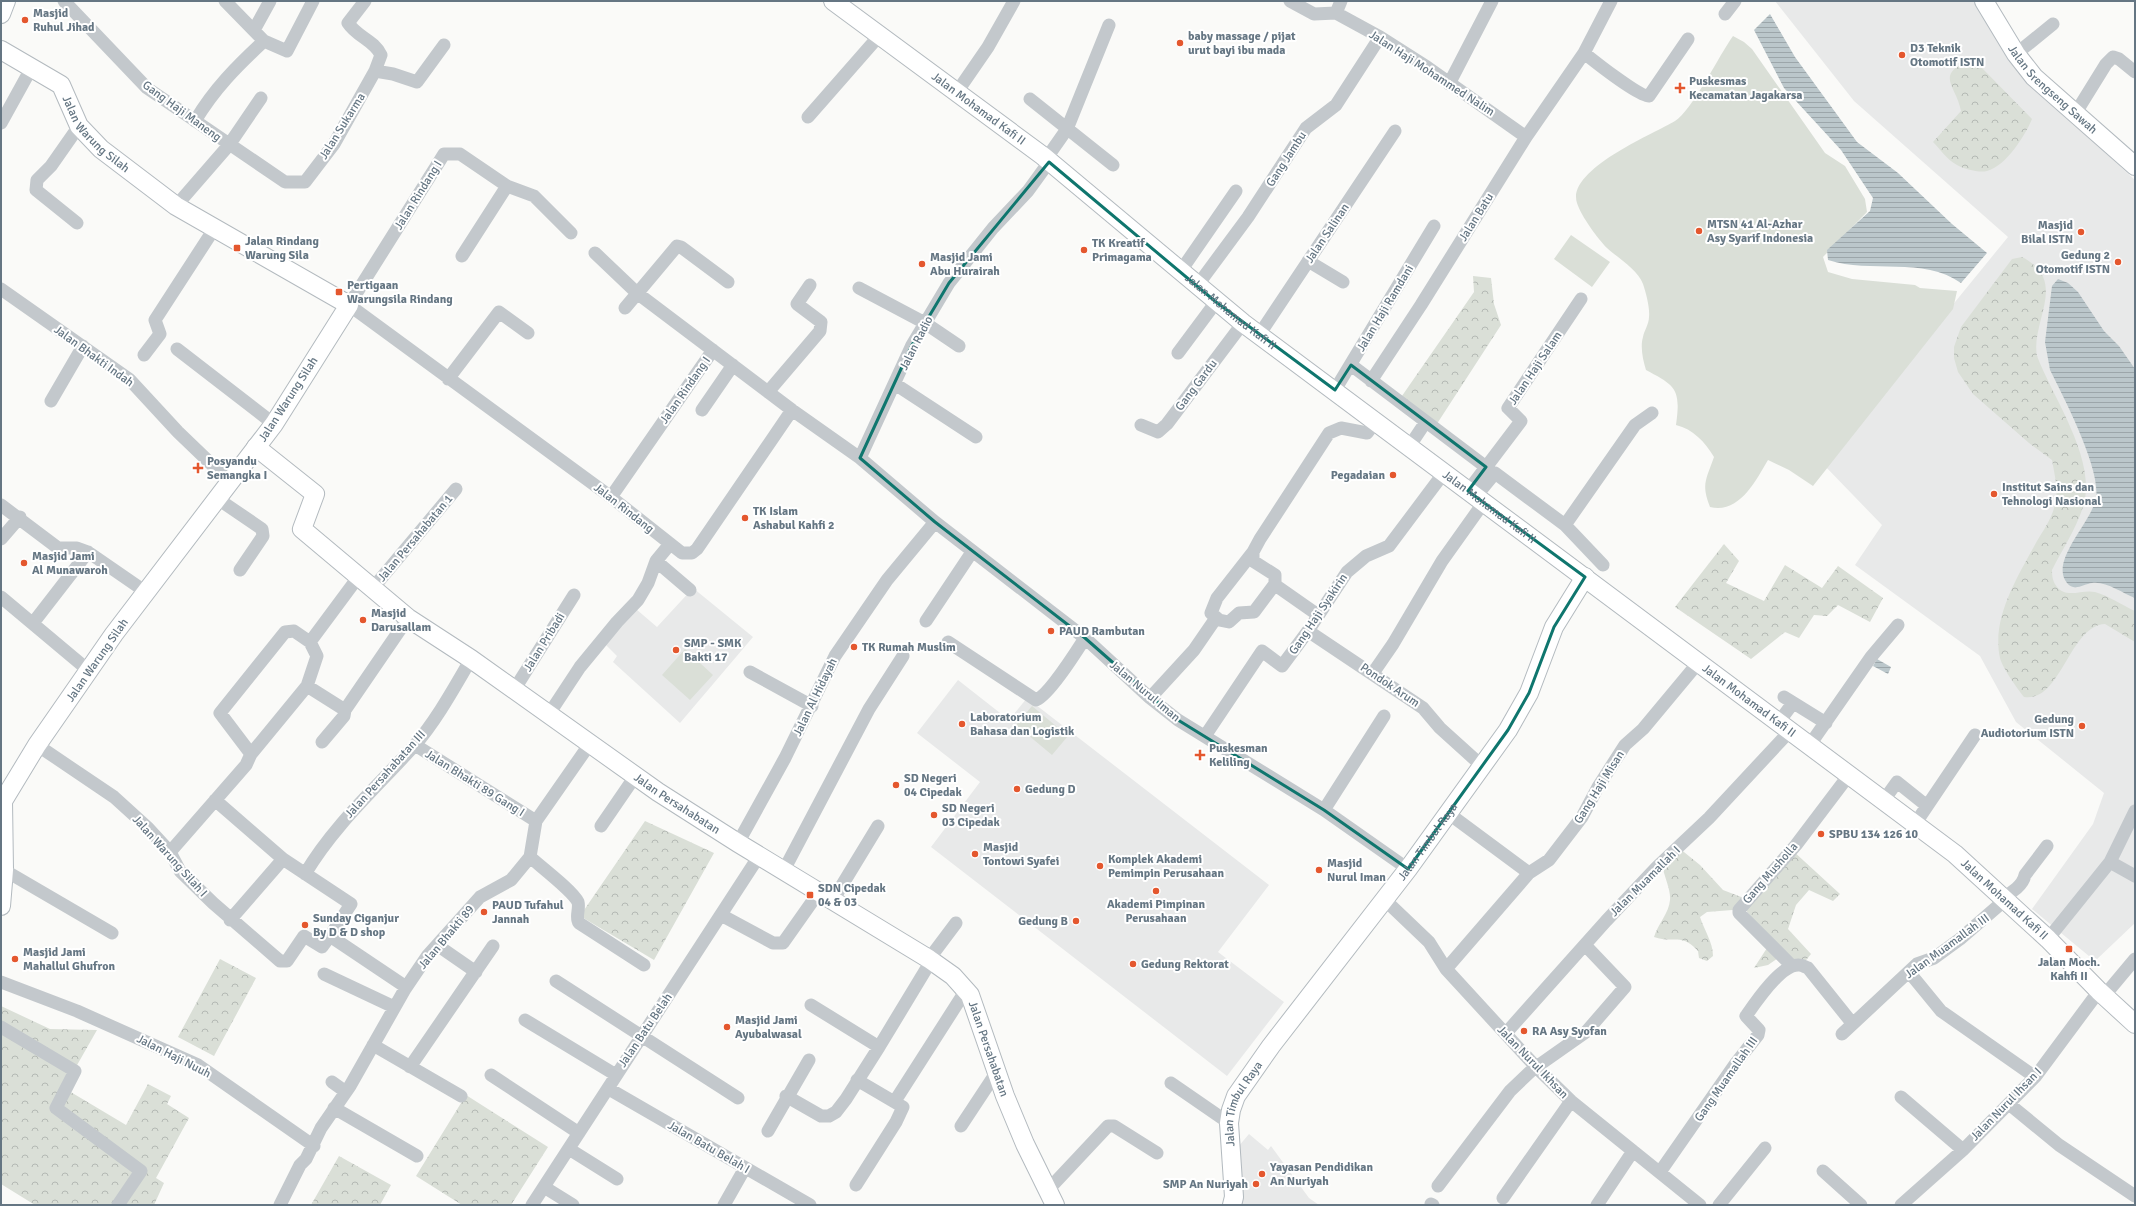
<svg xmlns="http://www.w3.org/2000/svg" width="2136" height="1206" font-family="Signika,sans-serif">
  <style>
    .built { fill: #e8e9e9 }
    .grass { fill: #dadfd7 }
    .forest { fill: url(#forest-crowns) }
    .water { fill: url(#water-rules) }
    .lines { fill: none; stroke-linecap: round; stroke-linejoin: round }
    .secondary-casing { stroke: #b3babf; stroke-width: 20 }
    .street { stroke: #c3c8cc; stroke-width: 13 }
    .secondary { stroke: #fff; stroke-width: 18 }
    .marked { fill: none; stroke: #0f766e; stroke-width: 3; stroke-linejoin: round }
    .poi-dot { fill: #e4572e; stroke: #fff; stroke-width: 1.5 }
    .labels { text-anchor: middle; stroke-width: 4; stroke-linejoin: round; paint-order: stroke }
    .poi-label { font-size: 12px; font-weight: bold; fill: #657683; stroke: #fff; text-anchor: start }
    .street-label { font-size: 12px; fill: #657683; stroke: #fff }
  </style>
  <defs>
    <pattern id="forest-crowns" width="20" height="18" patternUnits="userSpaceOnUse"><rect width="20" height="18" fill="#dadfd7"/><path d="M2 6a3 3 0 1 1 6 0M12 15a3 3 0 1 1 6 0" fill="none" stroke="#b4b9b4"/></pattern>
    <pattern id="water-rules" width="6" height="5" patternUnits="userSpaceOnUse"><rect width="6" height="5" fill="#bbc7cb"/><path d="M0 2.5h6" fill="none" stroke="#9ca6aa"/></pattern>
  </defs>
  <rect width="100%" height="100%" fill="#fafaf8"/>
  <path class="built" d="M1775 1H1974L1992 31 2050 102 2135 180V923L2095 961 2032 909 2093 824 2104 793 2016 722 1980 656 1855 565 1882 525 1823 464 2008 237 1854 101Z
    M693 588 753 637 680 723 613 662 617 656 605 644 636 609 657 627Z
    M958 680 1009 720 1027 698 1269 885 1218 952 1284 1002 1227 1076 931 847 980 782 917 733Z
    M1249 1134 1268 1150 1271 1146 1309 1198 1319 1205H1234L1238 1147Z"/>
  <path class="grass" d="M1733 36 1744 42 1752 49 1825 153 1845 166 1865 199 1867 212 1823 257 1828 272 1852 279 1915 285 1920 288 1957 291 1953 309 1813 486 1789 470 1768 460C1755 482 1739 514 1710 507 1701 484 1706 480 1714 457 1705 442 1693 429 1676 425 1681 389 1676 386 1646 370 1643 360 1640 347 1643 337 1644 331 1649 324 1649 317 1650 308 1646 293 1643 284 1638 270 1618 258 1607 248 1598 239 1581 216 1577 203 1566 170 1653 134 1675 121 1691 112 1720 54 1733 36Z
    M1571 235 1610 262 1592 287 1554 259Z
    M685 649 713 675 690 700 662 675Z
    M1032 706 1068 736 1052 755 1016 725Z"/>
  <path class="forest" d="M1970 60 1981 67 2032 119C2025 136 2006 166 1987 171 1979 173 1964 169 1957 165 1947 160 1940 149 1933 142L1961 111C1956 85 1934 75 1970 60Z
    M2022 257C2027 259 2030 262 2034 265 2062 289 2031 325 2037 356 2053 398 2098 461 2083 507 2076 529 2062 550 2052 570 2052 577 2053 582 2057 587 2067 599 2082 589 2095 592 2109 596 2122 605 2135 611V642L2105 624C2069 626 2061 703 2024 697 2017 688 2003 669 2000 658 1991 617 2019 575 2037 541 2045 528 2054 515 2056 499 2058 487 2054 472 2052 460L2029 443 1973 394 1958 372 1954 358V347L1961 327 2012 259Z
    M1473 276 1491 278 1494 304 1501 325 1431 433 1395 406 1474 292Z
    M1724 544 1739 561 1726 583 1764 601 1785 565 1822 588 1838 566 1883 598 1870 622 1838 605 1827 616 1814 615 1799 638 1785 632 1751 659 1675 607Z
    M645 821 714 853 654 960 580 916Z
    M1679 848 1700 865 1723 890 1749 900 1792 850 1840 894 1833 901 1809 890 1796 905 1788 929 1811 954 1803 964 1781 956 1768 965 1754 968 1767 948 1758 926 1745 909 1707 912 1700 917C1704 930 1713 942 1713 956L1707 961 1699 958 1698 951C1681 932 1673 944 1654 937 1658 924 1669 913 1670 900 1671 891 1665 878 1663 869Z
    M220 959 256 978 214 1056 178 1037Z
    M1 1006 50 1029 97 1030 64 1088 126 1125 148 1084 171 1096 167 1104 189 1118 156 1178 164 1183 154 1205H35L1 1184Z
    M466 1095 548 1147 511 1205H462L416 1176Z
    M339 1156 391 1185 380 1205H311Z"/>
  <path class="water" d="M1770 14 1795 57 1857 142 1898 173 1952 224 1987 253 1961 283C1923 256 1871 274 1828 260L1827 250 1870 211 1873 198 1841 150 1784 88 1754 30Z
    M2058 279 2068 283 2078 292 2104 331 2119 346 2135 369V598C2122 593 2106 581 2092 583 2084 584 2074 592 2067 583 2049 561 2092 522 2096 498 2101 469 2064 398 2050 370L2045 342 2052 286Z
    M1877 659 1891 667 1888 674 1873 666Z"/>
  <g class="lines">
    <defs>
      <g id="secondary">
        <path id="s1" d="M833 1 1043 156 1243 323 1955 854 2048 939 2099 991 2135 1024"/>
        <path id="s2" d="M1984 1 2016 54 2034 77 2135 166"/>
        <path d="M1 14 6 1"/>
        <path id="s3" d="M1 50 61 85 79 126 101 149 176 206 349 305 274 424 114 634 37 745 3 801 4 870 1 906"/>
        <path id="s4" d="M256 447 315 494 302 529 408 618 471 659 658 792 738 843 929 959 953 976 970 995 1005 1096 1025 1144 1055 1205"/>
        <path id="s5" d="M1232 1205 1234 1197 1229 1123 1231 1110 1236 1096 1271 1046 1408 869 1508 730 1529 693 1554 627 1585 577"/>
      </g>
    </defs>
    <use href="#secondary" class="secondary-casing"/>
    <path class="street" d="M64 1 147 88 285 182H305L334 144 375 71 393 74 417 82 444 45
      M225 1 264 41 287 51 313 1
      M365 1 348 23C357 37 374 40 381 55L375 71
      M1290 1 1314 14 1336 13
      M1336 13 1380 37 1427 67 1526 137
      M1336 13 1341 1
      M1725 14 1735 1
      M254 30 270 1
      M1584 53C1594 61 1639 97 1649 96L1688 39
      M2016 54 2053 24
      M1449 84 1492 1
      M957 92 988 47 1014 1
      M1030 99 1113 165
      M2075 114 2106 64 2113 57 2119 59 2135 72
      M808 117 879 36
      M195 121C214 89 237 66 264 41
      M1 123 32 67
      M1046 159 1067 129 1109 25
      M1049 162 1028 191 993 228 949 283 912 345 860 458 935 522 1085 638 1150 698 1178 720 1324 810 1408 869
      M176 206 229 145 261 98
      M77 223 36 190 37 180 51 166 79 126
      M571 233 534 196 507 186 460 154H444L349 305 611 497 682 553H692L697 549 792 410 860 458
      M595 253 637 293 792 410
      M462 256 507 186
      M1308 261 1343 282
      M1180 272 1236 191
      M1197 286 1248 217 1306 128 1336 105 1380 37
      M859 288 925 323 959 346
      M1 289 129 379 178 432 230 482
      M625 308 677 246 681 247 728 282
      M1259 335 1395 131
      M177 349 274 424
      M1178 353 1216 302
      M144 355 160 334 155 320 214 229
      M1351 365 1486 467
      M448 379 499 312 528 333
      M1371 381 1421 305 1526 137 1584 53 1611 1
      M895 384 976 437
      M1335 390 1434 226
      M768 392 820 331 821 322 797 304 810 285
      M51 401 83 346
      M702 410 733 365
      M1141 425 1158 432 1167 424 1243 323
      M1409 447 1425 423
      M1468 491 1521 421 1508 408 1581 299
      M1476 496 1495 473 1565 525 1635 425 1652 413
      M611 497 713 350
      M218 499 262 529 263 536 240 570
      M1 505 58 548H77L88 552 146 592
      M1565 525 1603 565
      M1 539 20 517
      M670 544 656 561 690 590
      M1253 552 1217 598 1211 613 1219 620 1229 622 1239 613 1254 612 1275 584
      M373 588 456 489
      M1 597 88 670
      M1318 615 1278 587 1275 584V575L1253 561V552L1260 539 1329 433 1341 428 1367 433 1376 421
      M926 621 972 552
      M33 623 88 552
      M1308 631 1423 708 1440 728 1481 765
      M948 642 1036 700C1049 695 1076 652 1085 638
      M750 672 812 706
      M1373 673 1393 644 1442 561 1484 502
      M307 686 345 710 344 716 322 742
      M514 690 574 595
      M1784 697 1826 723
      M1150 698 1194 650 1216 618
      M345 710 408 618
      M549 714 580 667 617 622 638 600 648 583 656 561
      M1778 723 1793 703
      M1205 736 1262 651 1282 666 1308 631 1347 572 1366 556 1389 546 1443 474
      M37 745 114 797 147 827 170 852 180 871 213 903 280 961H287L304 936 322 947 330 936
      M415 745 536 821
      M1809 746 1871 657 1898 625
      M251 754 307 686 317 656 310 642
      M215 800 283 859 351 904 330 936 406 987
      M1884 800 1897 782 1927 806
      M1324 810 1384 716
      M1448 813 1529 873
      M1915 824 1975 735
      M601 826 636 775
      M738 843 785 758 835 656 887 580 935 522
      M170 852 246 765 251 754 220 713 285 632 294 631 310 642 359 576
      M530 857C540 866 573 891 578 902 580 909 575 917 579 923L644 965
      M2110 862 2135 876
      M4 870 112 933
      M784 870 869 709 903 656
      M305 874C334 825 376 788 414 746 436 721 454 688 471 659
      M2003 897C2012 893 2023 885 2025 875L2047 846
      M833 900 878 826
      M1385 900 1429 942 1446 969 1536 1067 1571 1101 1700 1205
      M721 915 773 943H783L819 892
      M230 920 283 859
      M2048 939 2110 862 2135 811
      M437 945 476 972
      M929 959 956 923
      M1792 966 1739 913V910L1796 845 1849 775
      M1446 969 1529 873 1549 860 1582 817 1598 787 1625 745 1643 729 1698 663
      M1909 972 1941 1011 2035 1077
      M324 974 394 1007
      M556 981 738 1098
      M1 982 77 1011 198 1065 314 1146
      M2104 996 2135 959
      M811 1005 879 1047 931 961
      M525 1020 616 1075
      M1 1027 75 1071 56 1108 141 1171 118 1205
      M1506 1033 1606 921 1657 867 1709 818 1789 732
      M1842 1034 1917 964 1934 958 1960 939 2005 900
      M373 1045 461 1096
      M410 1067 493 946
      M491 1075 579 1133
      M332 1082 346 1092
      M1171 1083 1229 1123
      M609 1089 810 1205
      M786 1096 821 1116H829L836 1112 846 1099 879 1047
      M1901 1097 1963 1150
      M895 1101 966 990
      M2009 1104 2059 1145 2135 1196
      M334 1108 417 1156
      M961 1126 996 1073
      M768 1131 809 1060
      M569 1149 617 1179
      M1823 1171 1861 1205
      M1660 1172 1736 1063 1758 1035 1759 1030 1746 1016C1755 1003 1781 964 1799 965 1802 965 1805 967 1808 968L1852 1023
      M856 1185 896 1122 903 1107 857 1080
      M1438 1186 1510 1091 1532 1070 1586 1032 1625 987 1585 945
      M544 1187 573 1205
      M1047 1191 1108 1126H1114L1157 1153
      M1503 1198 1571 1101
      M1431 1204 1433 1205
      M280 1205 300 1165 306 1159 321 1128 350 1086 405 989 428 955 480 897 511 880 530 857 536 821 589 745
      M532 1205 759 856
      M724 1205 745 1168
      M1597 1205 1633 1151
      M1719 1205 1765 1148
      M1901 1205 1963 1150 2035 1077 2099 991"/>
    <use href="#secondary" class="secondary"/>
  </g>
  <path class="marked" d="M1049 162 1216 302 1335 390 1351 365 1486 467 1468 491 1585 577 1554 627 1529 693 1508 730 1408 869 1324 810 1178 720 1085 638 935 522 860 458 912 345 949 283Z"/>
  <g class="poi-dot">
    <circle cx="25" cy="20" r="4"/>
    <circle cx="1180" cy="43" r="4"/>
    <circle cx="1902" cy="55" r="4"/>
    <path d="M1678 82h4v4h4v4h-4v4h-4v-4h-4v-4h4z"/>
    <circle cx="1699" cy="231" r="4"/>
    <circle cx="2081" cy="232" r="4"/>
    <rect x="233" y="244" width="8" height="8" rx="2"/>
    <circle cx="1084" cy="250" r="4"/>
    <circle cx="2118" cy="262" r="4"/>
    <circle cx="922" cy="264" r="4"/>
    <rect x="335" y="288" width="8" height="8" rx="2"/>
    <path d="M196 462h4v4h4v4h-4v4h-4v-4h-4v-4h4z"/>
    <circle cx="1393" cy="475" r="4"/>
    <circle cx="1994" cy="494" r="4"/>
    <circle cx="745" cy="518" r="4"/>
    <circle cx="24" cy="563" r="4"/>
    <circle cx="363" cy="620" r="4"/>
    <circle cx="1051" cy="631" r="4"/>
    <circle cx="854" cy="647" r="4"/>
    <circle cx="676" cy="650" r="4"/>
    <circle cx="962" cy="724" r="4"/>
    <circle cx="2082" cy="726" r="4"/>
    <path d="M1198 749h4v4h4v4h-4v4h-4v-4h-4v-4h4z"/>
    <circle cx="896" cy="785" r="4"/>
    <circle cx="1017" cy="789" r="4"/>
    <circle cx="934" cy="815" r="4"/>
    <circle cx="1821" cy="834" r="4"/>
    <circle cx="975" cy="854" r="4"/>
    <circle cx="1100" cy="866" r="4"/>
    <circle cx="1319" cy="870" r="4"/>
    <circle cx="1156" cy="891" r="4"/>
    <rect x="806" y="891" width="8" height="8" rx="2"/>
    <circle cx="484" cy="912" r="4"/>
    <circle cx="1076" cy="921" r="4"/>
    <circle cx="305" cy="925" r="4"/>
    <rect x="2065" y="945" width="8" height="8" rx="2"/>
    <circle cx="15" cy="959" r="4"/>
    <circle cx="1133" cy="964" r="4"/>
    <circle cx="727" cy="1027" r="4"/>
    <circle cx="1524" cy="1031" r="4"/>
    <circle cx="1262" cy="1174" r="4"/>
    <circle cx="1256" cy="1184" r="4"/>
  </g>
  <g class="labels">
    <g class="poi-label">
      <text x="33" y="17">Masjid<tspan x="33" dy="14">Ruhul Jihad</tspan></text>
      <text x="1188" y="40">baby massage / pijat<tspan x="1188" dy="14">urut bayi ibu mada</tspan></text>
      <text x="1910" y="52">D3 Teknik<tspan x="1910" dy="14">Otomotif ISTN</tspan></text>
      <text x="1689" y="85">Puskesmas<tspan x="1689" dy="14">Kecamatan Jagakarsa</tspan></text>
      <text x="1707" y="228">MTSN 41 Al-Azhar<tspan x="1707" dy="14">Asy Syarif Indonesia</tspan></text>
      <text x="2073" y="229" text-anchor="end">Masjid<tspan x="2073" dy="14">Bilal ISTN</tspan></text>
      <text x="245" y="245">Jalan Rindang<tspan x="245" dy="14">Warung Sila</tspan></text>
      <text x="1092" y="247">TK Kreatif<tspan x="1092" dy="14">Primagama</tspan></text>
      <text x="2110" y="259" text-anchor="end">Gedung 2<tspan x="2110" dy="14">Otomotif ISTN</tspan></text>
      <text x="930" y="261">Masjid Jami<tspan x="930" dy="14">Abu Hurairah</tspan></text>
      <text x="347" y="289">Pertigaan<tspan x="347" dy="14">Warungsila Rindang</tspan></text>
      <text x="207" y="465">Posyandu<tspan x="207" dy="14">Semangka I</tspan></text>
      <text x="1385" y="479" text-anchor="end">Pegadaian</text>
      <text x="2002" y="491">Institut Sains dan<tspan x="2002" dy="14">Tehnologi Nasional</tspan></text>
      <text x="753" y="515">TK Islam<tspan x="753" dy="14">Ashabul Kahfi 2</tspan></text>
      <text x="32" y="560">Masjid Jami<tspan x="32" dy="14">Al Munawaroh</tspan></text>
      <text x="371" y="617">Masjid<tspan x="371" dy="14">Darusallam</tspan></text>
      <text x="1059" y="635">PAUD Rambutan</text>
      <text x="684" y="647">SMP - SMK<tspan x="684" dy="14">Bakti 17</tspan></text>
      <text x="862" y="651">TK Rumah Muslim</text>
      <text x="970" y="721">Laboratorium<tspan x="970" dy="14">Bahasa dan Logistik</tspan></text>
      <text x="2074" y="723" text-anchor="end">Gedung<tspan x="2074" dy="14">Audiotorium ISTN</tspan></text>
      <text x="1209" y="752">Puskesman<tspan x="1209" dy="14">Keliling</tspan></text>
      <text x="904" y="782">SD Negeri<tspan x="904" dy="14">04 Cipedak</tspan></text>
      <text x="1025" y="793">Gedung D</text>
      <text x="942" y="812">SD Negeri<tspan x="942" dy="14">03 Cipedak</tspan></text>
      <text x="1829" y="838">SPBU 134 126 10</text>
      <text x="983" y="851">Masjid<tspan x="983" dy="14">Tontowi Syafei</tspan></text>
      <text x="1108" y="863">Komplek Akademi<tspan x="1108" dy="14">Pemimpin Perusahaan</tspan></text>
      <text x="1327" y="867">Masjid<tspan x="1327" dy="14">Nurul Iman</tspan></text>
      <text x="818" y="892">SDN Cipedak<tspan x="818" dy="14">04 &amp; 03</tspan></text>
      <text x="1156" y="908" text-anchor="middle">Akademi Pimpinan<tspan x="1156" dy="14">Perusahaan</tspan></text>
      <text x="492" y="909">PAUD Tufahul<tspan x="492" dy="14">Jannah</tspan></text>
      <text x="313" y="922">Sunday Ciganjur<tspan x="313" dy="14">By D &amp; D shop</tspan></text>
      <text x="1068" y="925" text-anchor="end">Gedung B</text>
      <text x="23" y="956">Masjid Jami<tspan x="23" dy="14">Mahallul Ghufron</tspan></text>
      <text x="2069" y="966" text-anchor="middle">Jalan Moch.<tspan x="2069" dy="14">Kahfi II</tspan></text>
      <text x="1141" y="968">Gedung Rektorat</text>
      <text x="735" y="1024">Masjid Jami<tspan x="735" dy="14">Ayubalwasal</tspan></text>
      <text x="1532" y="1035">RA Asy Syofan</text>
      <text x="1270" y="1171">Yayasan Pendidikan<tspan x="1270" dy="14">An Nuriyah</tspan></text>
      <text x="1248" y="1188" text-anchor="end">SMP An Nuriyah</text>
    </g>
    <g class="street-label">
      <text transform="translate(1432 73) rotate(33)" y="4">Jalan Haji Mohammed Nalim</text>
      <text dy="4" stroke="none"><textPath href="#s2" startOffset="113">Jalan Srengseng Sawah</textPath></text>
      <text dy="4" stroke="none"><textPath href="#s1" startOffset="181">Jalan Mohamad Kafi II</textPath></text>
      <text transform="translate(182 111) rotate(36)" y="4">Gang Haji Maneng</text>
      <text transform="translate(342 126) rotate(-58)" y="4">Jalan Sukarma</text>
      <text dy="4" stroke="none"><textPath href="#s3" startOffset="131">Jalan Warung Silah</textPath></text>
      <text transform="translate(1286 159) rotate(-57)" y="4">Gang Jambu</text>
      <text transform="translate(418 195) rotate(-58)" y="4">Jalan Rindang I</text>
      <text transform="translate(1476 217) rotate(-58)" y="4">Jalan Batu</text>
      <text transform="translate(1327 233) rotate(-56)" y="4">Jalan Salinan</text>
      <text transform="translate(1385 308) rotate(-59)" y="4">Jalan Haji Ramdani</text>
      <text dy="4" stroke="none"><textPath href="#s1" startOffset="505">Jalan Mohamad Kafi II</textPath></text>
      <text transform="translate(916 343) rotate(-63)" y="4">Jalan Radio</text>
      <text transform="translate(94 356) rotate(36)" y="4">Jalan Bhakti Indah</text>
      <text transform="translate(1535 368) rotate(-56)" y="4">Jalan Haji Salam</text>
      <text transform="translate(1196 385) rotate(-53)" y="4">Gang Gardu</text>
      <text transform="translate(685 390) rotate(-55)" y="4">Jalan Rindang I</text>
      <text transform="translate(288 399) rotate(-57)" y="4">Jalan Warung Silah</text>
      <text dy="4" stroke="none"><textPath href="#s1" startOffset="829">Jalan Mohamad Kafi II</textPath></text>
      <text transform="translate(624 508) rotate(38)" y="4">Jalan Rindang</text>
      <text transform="translate(415 538) rotate(-50)" y="4">Jalan Persahabatan 1</text>
      <text transform="translate(1318 614) rotate(-56)" y="4">Gang Haji Syakirin</text>
      <text transform="translate(544 642) rotate(-58)" y="4">Jalan Pribadi</text>
      <text transform="translate(97 660) rotate(-55)" y="4">Jalan Warung Silah</text>
      <text transform="translate(1390 685) rotate(34)" y="4">Pondok Arum</text>
      <text transform="translate(1145 691) rotate(40)" y="4">Jalan Nurul Iman</text>
      <text transform="translate(815 697) rotate(-64)" y="4">Jalan Al Hidayah</text>
      <text dy="4" stroke="none"><textPath href="#s1" startOffset="1153">Jalan Mohamad Kafi II</textPath></text>
      <text transform="translate(385 774) rotate(-48)" y="4">Jalan Persahabatan III</text>
      <text transform="translate(475 783) rotate(32)" y="4">Jalan Bhakti 89 Gang I</text>
      <text transform="translate(1599 787) rotate(-58)" y="4">Gang Haji Misan</text>
      <text dy="4" stroke="none"><textPath href="#s4" startOffset="578">Jalan Persahabatan</textPath></text>
      <text dy="4" stroke="none"><textPath href="#s5" startOffset="429">Jalan Timbul Raya</textPath></text>
      <text transform="translate(170 856) rotate(48)" y="4">Jalan Warung Silah I</text>
      <text transform="translate(1770 873) rotate(-49)" y="4">Gang Musholla</text>
      <text transform="translate(1645 881) rotate(-45)" y="4">Jalan Muamallah I</text>
      <text dy="4" stroke="none"><textPath href="#s1" startOffset="1477">Jalan Mohamad Kafi II</textPath></text>
      <text transform="translate(446 937) rotate(-50)" y="4">Jalan Bhakti 89</text>
      <text transform="translate(1947 946) rotate(-36)" y="4">Jalan Muamallah III</text>
      <text transform="translate(645 1030) rotate(-56)" y="4">Jalan Batu Belah</text>
      <text dy="4" stroke="none"><textPath href="#s4" startOffset="986">Jalan Persahabatan</textPath></text>
      <text transform="translate(174 1056) rotate(27)" y="4">Jalan Haji Nuuh</text>
      <text transform="translate(1533 1062) rotate(46)" y="4">Jalan Nurul Ikhsan</text>
      <text transform="translate(1726 1079) rotate(-55)" y="4">Gang Muamallah III</text>
      <text transform="translate(2006 1104) rotate(-46)" y="4">Jalan Nurul Ihsan I</text>
      <text dy="4" stroke="none"><textPath href="#s5" startOffset="105">Jalan Timbul Raya</textPath></text>
      <text transform="translate(709 1147) rotate(30)" y="4">Jalan Batu Belah I</text>
    </g>
  </g>
  <rect width="2136" height="1206" fill="none" stroke="#657683" stroke-width="4"/>
</svg>
